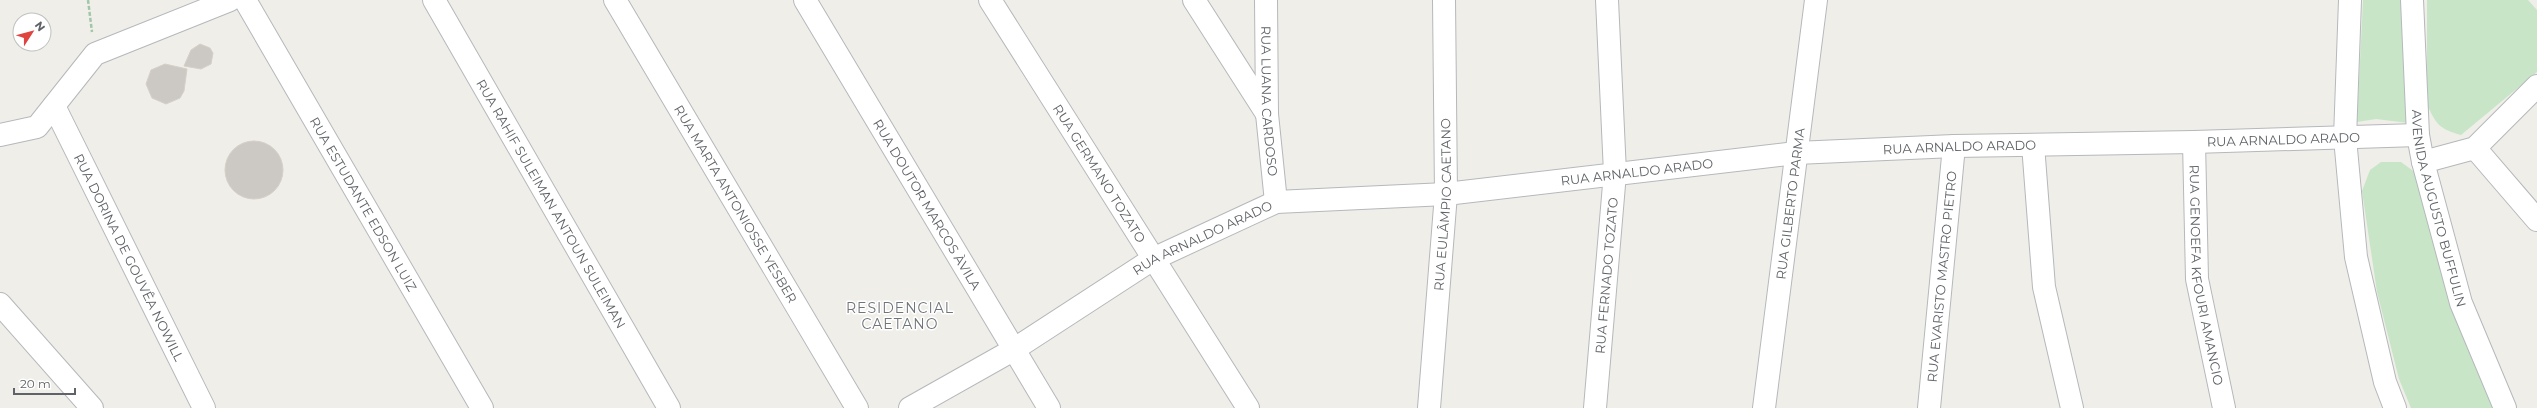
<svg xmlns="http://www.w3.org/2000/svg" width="2537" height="408" font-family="Montserrat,sans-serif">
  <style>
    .green { fill: #c8e6c7 }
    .building { fill: #ccc9c5; stroke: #d5d0c7 }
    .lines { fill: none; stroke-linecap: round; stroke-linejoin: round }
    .minor-casing { stroke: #b5b8bc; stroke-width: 24 }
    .path { stroke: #a0c7a9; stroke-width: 2.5; stroke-dasharray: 4 2; stroke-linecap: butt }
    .minor { stroke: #fff; stroke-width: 22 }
    .labels { text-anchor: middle; stroke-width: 3; stroke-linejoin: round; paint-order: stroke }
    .street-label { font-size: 13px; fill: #5f6367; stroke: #fff }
    .neighbourhood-label { font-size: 14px; letter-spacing: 1px; fill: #707579; stroke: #fff }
  </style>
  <rect width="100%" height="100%" fill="#f0eee8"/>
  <path class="green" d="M2363 0H2404L2408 123 2376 119 2357 122Z
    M2427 0H2528L2537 10V72L2461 135C2440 129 2436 125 2427 104Z
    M2381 162H2401L2416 173 2438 262 2467 348 2497 408H2411L2399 379 2377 292 2362 191 2370 170Z"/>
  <path class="building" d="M200 44 210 48 213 53 211 64 201 69 184 66 191 50Z
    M165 64 187 69 184 91 180 98 166 104 152 98 146 84 151 70Z
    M225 170a29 29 0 1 1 58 0a29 29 0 1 1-58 0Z"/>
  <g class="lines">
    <defs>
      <g id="minor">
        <path id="s1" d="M245 0 482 408"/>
        <path id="s2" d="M434 0 669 408"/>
        <path id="s3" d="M615 0 857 408"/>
        <path id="s4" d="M805 0 1049 408"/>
        <path id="s5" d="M990 0 1248 408"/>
        <path d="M1194 0 1267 114"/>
        <path id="s6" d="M1266 0 1267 114 1276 202"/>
        <path d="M2350 0 2345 138 2356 257 2385 382 2395 408"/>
        <path id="s7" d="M2412 0 2418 135 2423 162 2461 303 2505 408"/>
        <path id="s8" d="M54 106 204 408"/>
        <path d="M0 135 37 127 95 54 230 0"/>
        <path id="s9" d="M2194 142 2197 279 2224 408"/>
        <path d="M2033 145 2044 287 2072 408"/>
        <path d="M2475 148 2537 220"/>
        <path d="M2423 162 2475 148 2537 86"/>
        <path d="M0 304 92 408"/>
        <path id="s10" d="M910 408 1013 350 1153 259 1276 202 1446 194 1796 153 1954 146 2194 142 2418 135"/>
        <path id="s11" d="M1429 408 1446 194 1444 0"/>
        <path id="s12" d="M1595 408 1615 173 1607 0"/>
        <path id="s13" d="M1764 408 1816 0"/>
        <path id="s14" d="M1929 408 1954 146"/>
      </g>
    </defs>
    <use href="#minor" class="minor-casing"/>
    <path class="path" d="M88 0 92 32"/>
    <use href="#minor" class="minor"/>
  </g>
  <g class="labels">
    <g class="street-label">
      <text dy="5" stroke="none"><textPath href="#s6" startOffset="101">RUA LUANA CARDOSO</textPath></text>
      <text dy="5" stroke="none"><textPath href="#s10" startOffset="1431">RUA ARNALDO ARADO</textPath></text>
      <text dy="5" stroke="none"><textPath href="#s10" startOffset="1107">RUA ARNALDO ARADO</textPath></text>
      <text dy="5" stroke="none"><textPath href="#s10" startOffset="783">RUA ARNALDO ARADO</textPath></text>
      <text dy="5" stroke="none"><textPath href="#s5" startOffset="205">RUA GERMANO TOZATO</textPath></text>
      <text dy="5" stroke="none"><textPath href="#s1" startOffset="236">RUA ESTUDANTE EDSON LUIZ</textPath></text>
      <text dy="5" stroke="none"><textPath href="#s2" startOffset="235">RUA RAHIF SULEIMAN ANTOUN SULEIMAN</textPath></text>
      <text dy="5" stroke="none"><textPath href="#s3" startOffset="237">RUA MARTA ANTONIOSSE YESBER</textPath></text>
      <text dy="5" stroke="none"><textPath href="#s4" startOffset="238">RUA DOUTOR MARCOS ÀVILA</textPath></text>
      <text dy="5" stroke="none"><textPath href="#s11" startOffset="204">RUA EULÂMPIO CAETANO</textPath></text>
      <text dy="5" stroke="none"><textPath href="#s13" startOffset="206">RUA GILBERTO PARMA</textPath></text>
      <text dy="5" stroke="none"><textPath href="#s7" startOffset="211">AVENIDA AUGUSTO BUFFULIN</textPath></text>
      <text dy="5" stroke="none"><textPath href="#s10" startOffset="339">RUA ARNALDO ARADO</textPath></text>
      <text dy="5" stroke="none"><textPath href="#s8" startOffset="169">RUA DORINA DE GOUVÊA NOWILL</textPath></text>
      <text dy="5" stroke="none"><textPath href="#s9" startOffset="134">RUA GENOEFA KFOURI AMANCIO</textPath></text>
      <text dy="5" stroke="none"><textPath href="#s12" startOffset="133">RUA FERNADO TOZATO</textPath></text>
      <text dy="5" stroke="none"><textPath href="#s14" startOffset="132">RUA EVARISTO MASTRO PIETRO</textPath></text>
    </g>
    <g class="neighbourhood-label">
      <text x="900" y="313">RESIDENCIAL<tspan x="900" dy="16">CAETANO</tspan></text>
    </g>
  </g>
  <g transform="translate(32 32) rotate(54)"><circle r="19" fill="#ffffff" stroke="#bfc1c2"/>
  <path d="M0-3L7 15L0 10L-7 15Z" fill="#df443f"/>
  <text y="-6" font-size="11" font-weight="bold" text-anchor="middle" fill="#5f6367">N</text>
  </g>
  <path d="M14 388v6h61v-6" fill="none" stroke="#5f6367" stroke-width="2"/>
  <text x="20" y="388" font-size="12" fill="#5f6367" stroke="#ffffff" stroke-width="3" paint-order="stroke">20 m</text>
</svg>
